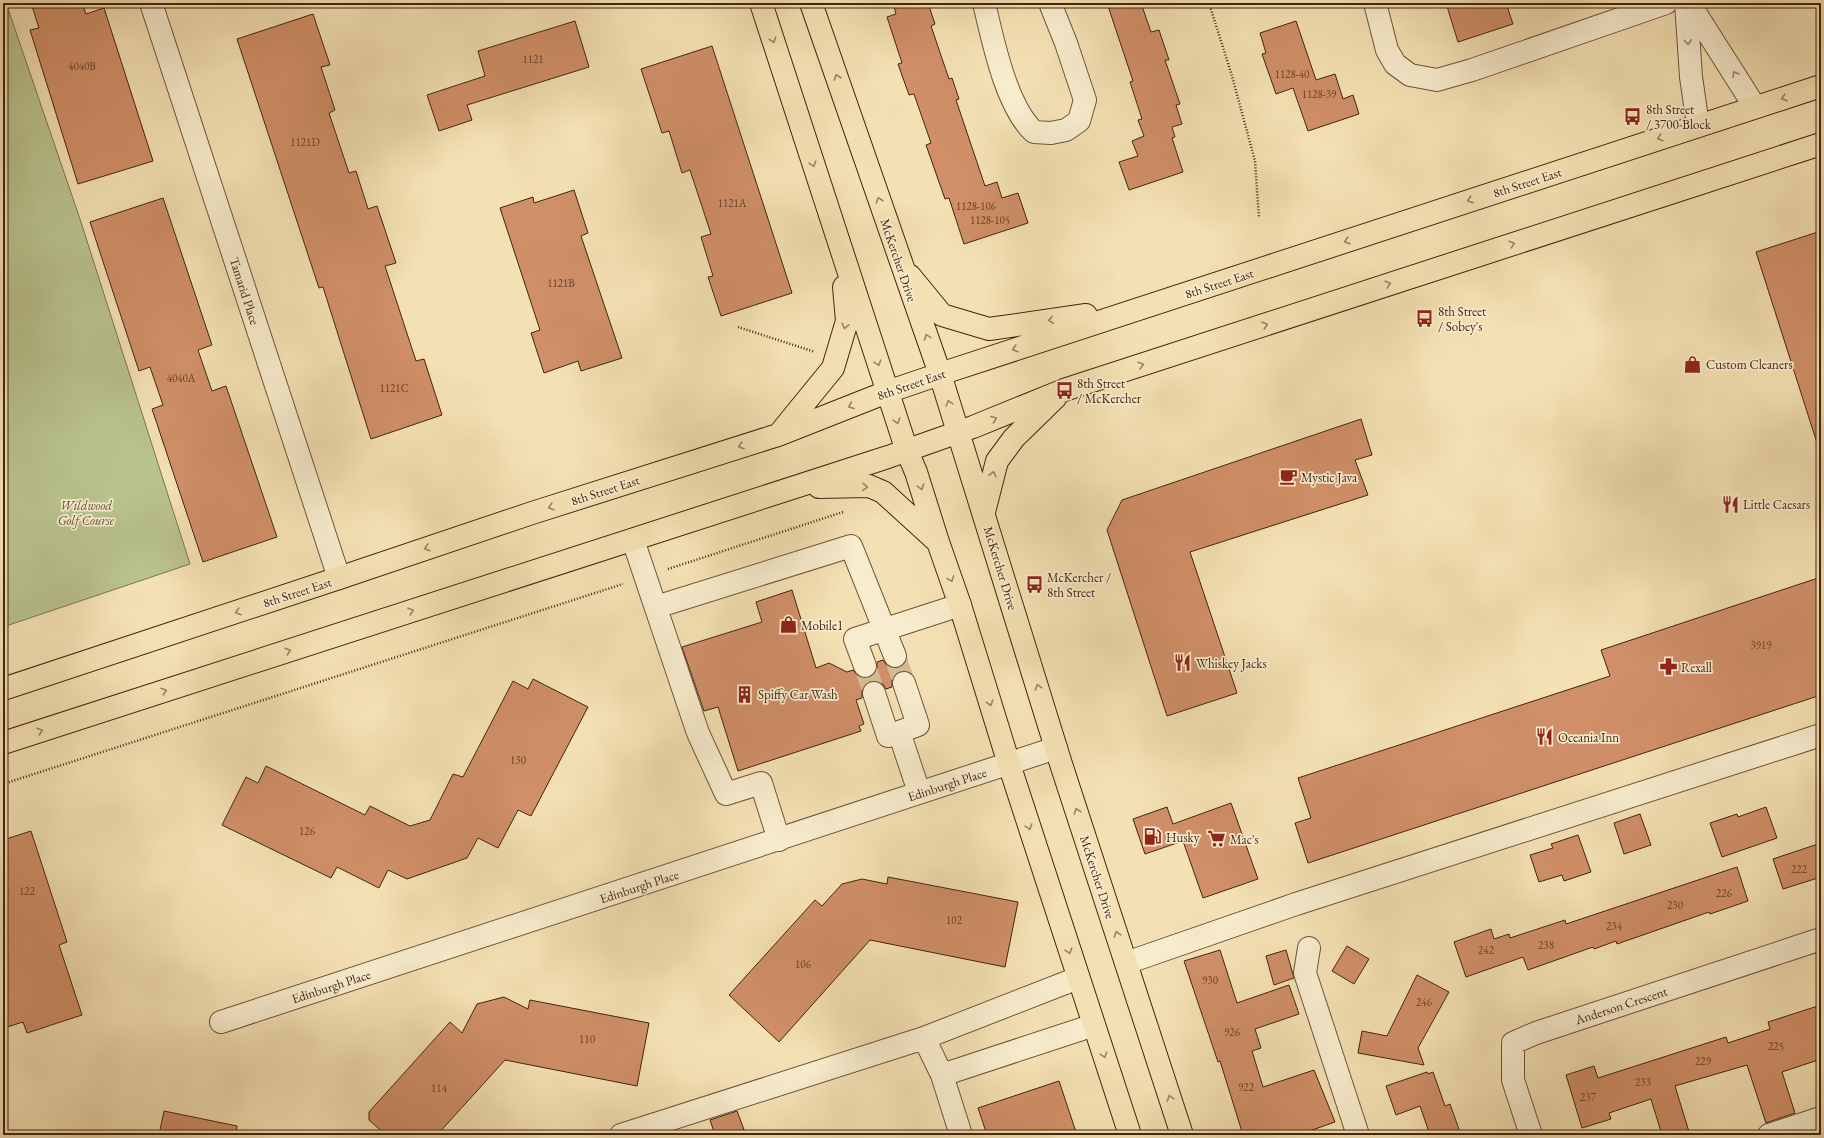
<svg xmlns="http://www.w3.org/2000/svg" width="1824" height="1138" font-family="'EB Garamond',serif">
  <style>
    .green { fill: #b9c38e; stroke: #7e7450 }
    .building { fill: #d08f68; stroke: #432411 }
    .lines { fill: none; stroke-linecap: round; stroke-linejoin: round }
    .minor-tunnel { stroke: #d1bb93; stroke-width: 22; stroke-dasharray: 22 11; stroke-linecap: butt }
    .minor-casing { stroke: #6f533a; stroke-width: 24 }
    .major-casing { stroke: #432411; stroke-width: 24 }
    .path { stroke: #432411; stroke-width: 2.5; stroke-dasharray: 1 2; stroke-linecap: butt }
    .minor { stroke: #f8ecce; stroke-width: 22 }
    .major { stroke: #f4e1b3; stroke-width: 22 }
    .oneway { stroke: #9c8262 }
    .oneway2 { stroke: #9e8870 }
    .labels { text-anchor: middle; stroke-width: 3.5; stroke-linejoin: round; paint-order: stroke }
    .number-label { font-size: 11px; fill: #663f27 }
    .poi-label { font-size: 13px; fill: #432411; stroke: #f8ecce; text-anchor: start }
    .street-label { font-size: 13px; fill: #432411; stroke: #f8ecce }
    .park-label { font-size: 13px; font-style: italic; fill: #604c30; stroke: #f8ecce }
  </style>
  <rect width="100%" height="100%" fill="#f4e1b3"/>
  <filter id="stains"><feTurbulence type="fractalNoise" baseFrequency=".005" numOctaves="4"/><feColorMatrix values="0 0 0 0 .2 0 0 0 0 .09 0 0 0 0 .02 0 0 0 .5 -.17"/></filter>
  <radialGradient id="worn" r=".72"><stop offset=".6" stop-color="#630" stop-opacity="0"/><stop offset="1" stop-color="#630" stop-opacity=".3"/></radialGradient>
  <path class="green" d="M3 3H6L81 222 190 564 3 627Z"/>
  <path class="building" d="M31 3H82L86 14 104 8 153 161 78 184 30 30 39 28Z
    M893 3H928L935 24 931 26 949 79 952 78 959 99 956 100 985 186 997 182 1002 198 1018 193 1028 223 964 244 949 198 945 199 926 145 931 143 914 94 909 95 898 64 902 63 887 17 896 14Z
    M1107 3H1141L1151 32 1159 30 1169 60H1165L1180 104 1176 105 1182 124 1172 127 1175 137 1172 138 1183 172 1129 190 1119 162 1138 156 1132 141 1144 136 1138 120 1142 119 1130 82 1133 81Z
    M1446 3H1506L1513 24 1458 42Z
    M313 14 330 65 321 67 335 110 329 113 349 173 356 171 368 209 377 206 396 263 385 266 416 361 424 359 442 415 371 439 323 287 319 288 237 39Z
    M575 21 589 67 467 105 472 120 439 131 427 95 485 76 478 51Z
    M1296 21 1316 80 1335 74 1343 99 1353 95 1359 114 1308 131 1293 88 1276 94 1262 54 1266 53 1260 33Z
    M712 46 792 293 721 316 708 277 713 276 701 237 711 234 690 170 682 173 669 131 662 133 641 69Z
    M574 190 588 233 581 236 622 358 581 371 578 361 544 373 531 333 540 330 500 208 533 197 534 203Z
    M163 198 212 345 198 350 212 391 226 386 277 537 203 562 152 409 163 405 150 367 139 371 90 222Z
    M1821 231V442L1817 443 1756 252Z
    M1361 419 1372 455 1355 460 1368 495 1190 552 1237 693 1167 716 1107 530 1122 500Z
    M1821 577V695L1308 863 1295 823 1311 818 1298 778 1610 676 1601 650Z
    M792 590 816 668 829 663 847 672 853 670 857 675 863 678H869L875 674 877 668V662L883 660 887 666 894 668 900 667 906 662 909 672 900 671 895 674 892 680V687L886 689 882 683 876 681H870L864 685 862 691V698L856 700 864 724 859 726 861 731 738 771 718 707 704 711 682 647 762 622 756 602Z
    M533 679 588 707 531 816 518 810 498 848 478 838 467 858 407 879 388 870 379 888 337 867 331 878 222 825 246 777 258 783 266 766 365 815 370 806 410 826 430 820 453 774 463 777 513 681 528 689Z
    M1231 803 1258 879 1203 898 1183 841 1145 854 1133 819 1167 807 1173 824Z
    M1766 807 1777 838 1722 857 1710 823 1737 814 1738 817Z
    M1640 814 1651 845 1624 854 1614 823Z
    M31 831 67 942 59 945 82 1015 27 1033 23 1022 7 1027 3 1015V840Z
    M1578 835 1591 872 1564 881 1562 875 1539 882 1530 855 1553 848 1551 844Z
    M1821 843V877L1783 889 1773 859Z
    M1737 867 1748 901 1710 914 1709 912 1617 944 1616 941 1594 949 1593 947 1528 970 1523 957 1466 977 1454 942 1491 929 1494 939 1509 934 1510 938 1565 920 1566 924Z
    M888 877 1018 902 1005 967 870 940 779 1042 729 995 815 900 822 906 842 884 862 879 887 884Z
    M1347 946 1369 959 1354 984 1332 971Z
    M1220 950 1237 1003 1289 985 1299 1014 1255 1029 1261 1048 1252 1051 1263 1087 1314 1070 1335 1122 1298 1135H1243L1220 1061 1218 1062 1184 961Z
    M1286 950 1294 978 1274 985 1266 956Z
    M1417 975 1449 992 1418 1048 1424 1065 1358 1053 1362 1031 1387 1036Z
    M504 997 528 1009 530 1000 649 1023 637 1086 505 1060 437 1135H386L369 1120V1112L450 1022 462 1033 477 1004Z
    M1821 1005V1059L1782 1072 1795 1113 1766 1123 1747 1065 1675 1086 1690 1135H1662L1651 1099 1609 1113 1611 1119 1582 1128 1566 1075 1594 1066 1598 1078 1726 1037 1728 1043 1770 1029 1768 1022Z
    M1427 1072 1428 1074 1433 1072 1445 1106 1450 1104 1461 1135H1430L1420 1106 1396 1115 1386 1086Z
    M1059 1081 1077 1135H987L978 1108Z
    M164 1111 237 1126 236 1135H159Z
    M737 1111 746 1135H715L710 1120Z"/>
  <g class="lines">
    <path class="minor-tunnel" d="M895 656 904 683
      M865 666 874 693"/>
    <defs>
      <path id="minor" d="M151 3 339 578
        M984 3C993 41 1006 106 1034 132L1051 133 1066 130 1079 121 1085 100 1066 43 1050 3
        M1375 3 1387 50 1395 64 1410 75 1437 80 1472 70 1666 3
        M1686 3 1691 77 1698 125
        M1689 3 1755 107
        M633 540 698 733 726 794 761 783 779 840
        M656 607 851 546 895 656
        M865 666 855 639 960 605
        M904 683 918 725 899 732 919 792
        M874 693 888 736 899 732
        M1309 948 1305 973 1358 1135
        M1126 963 1296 904 1821 735
        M221 1022 1056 748
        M924 1038 942 1075 961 1135
        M942 1075 1094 1025
        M621 1135 924 1038 1078 978
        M1531 1135 1513 1080V1043L1536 1033 1821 939
        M1769 1135 1821 1118"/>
      <path id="major" d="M761 3 907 451 916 472 938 542 960 605 1009 764 1130 1135
        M811 3 940 374 1061 764 1182 1135
        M910 276 942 315 989 329 1086 315
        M780 433 833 368 847 321 844 287
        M819 487 869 486 883 492 938 542
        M984 512 997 461 1014 438 1055 398
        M3 689 339 578 532 513 778 435 887 392 940 374 1821 86
        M3 743 888 457 973 427 1064 390 1821 144"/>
    </defs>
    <use href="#minor" class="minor-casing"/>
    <use href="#major" class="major-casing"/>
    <path class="path" d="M1209 3 1232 76 1255 161 1259 218
      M738 327 815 352
      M668 569 843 512
      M3 784 623 584"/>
    <use href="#minor" class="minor"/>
    <use href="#major" class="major"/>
  </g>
  <defs><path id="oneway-chevron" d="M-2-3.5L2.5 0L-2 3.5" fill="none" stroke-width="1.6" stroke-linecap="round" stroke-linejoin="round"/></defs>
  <g class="oneway">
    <use href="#oneway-chevron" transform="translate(773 40) rotate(72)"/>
    <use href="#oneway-chevron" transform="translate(837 77) rotate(-109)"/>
    <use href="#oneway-chevron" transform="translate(1784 98) rotate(162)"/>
    <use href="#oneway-chevron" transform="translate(1660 138) rotate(162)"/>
    <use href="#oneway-chevron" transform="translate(813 164) rotate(72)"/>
    <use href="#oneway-chevron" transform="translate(879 200) rotate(-109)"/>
    <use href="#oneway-chevron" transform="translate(1470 200) rotate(162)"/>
    <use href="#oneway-chevron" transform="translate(1347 241) rotate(162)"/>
    <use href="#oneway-chevron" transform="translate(1512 244) rotate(-18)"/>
    <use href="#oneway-chevron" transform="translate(1388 284) rotate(-18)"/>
    <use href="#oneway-chevron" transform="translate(1051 320) rotate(172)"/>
    <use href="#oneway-chevron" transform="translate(1265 325) rotate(-18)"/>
    <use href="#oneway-chevron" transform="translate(845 326) rotate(103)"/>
    <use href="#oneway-chevron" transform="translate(927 337) rotate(-110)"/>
    <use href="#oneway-chevron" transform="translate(1015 349) rotate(162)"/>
    <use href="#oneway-chevron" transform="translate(878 363) rotate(72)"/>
    <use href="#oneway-chevron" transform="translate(1141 365) rotate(-18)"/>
    <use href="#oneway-chevron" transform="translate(949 403) rotate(-107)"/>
    <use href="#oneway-chevron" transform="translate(851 406) rotate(158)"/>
    <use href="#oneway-chevron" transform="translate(994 419) rotate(-22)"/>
    <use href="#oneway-chevron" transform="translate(897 421) rotate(72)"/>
    <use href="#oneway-chevron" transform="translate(741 446) rotate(162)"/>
    <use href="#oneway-chevron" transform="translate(993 474) rotate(-76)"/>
    <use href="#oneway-chevron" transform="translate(865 487) rotate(4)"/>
    <use href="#oneway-chevron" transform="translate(921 487) rotate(72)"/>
    <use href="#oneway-chevron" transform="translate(551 507) rotate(162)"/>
    <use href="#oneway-chevron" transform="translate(427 548) rotate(161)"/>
    <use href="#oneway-chevron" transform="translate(951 579) rotate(70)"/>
    <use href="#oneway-chevron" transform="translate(411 611) rotate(-18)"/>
    <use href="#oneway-chevron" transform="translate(238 612) rotate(162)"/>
    <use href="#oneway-chevron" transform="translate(288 651) rotate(-18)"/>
    <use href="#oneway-chevron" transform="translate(1038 687) rotate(-107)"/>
    <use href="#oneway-chevron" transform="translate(164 691) rotate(-18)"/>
    <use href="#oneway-chevron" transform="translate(990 703) rotate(73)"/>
    <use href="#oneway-chevron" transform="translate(40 731) rotate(-18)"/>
    <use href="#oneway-chevron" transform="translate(1077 811) rotate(-108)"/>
    <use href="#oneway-chevron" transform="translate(1029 827) rotate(72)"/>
    <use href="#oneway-chevron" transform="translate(1117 934) rotate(-108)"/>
    <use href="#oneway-chevron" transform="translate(1069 951) rotate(72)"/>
    <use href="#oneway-chevron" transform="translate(1104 1055) rotate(72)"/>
    <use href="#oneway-chevron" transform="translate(1170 1098) rotate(-108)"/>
  </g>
  <g class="oneway2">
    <use href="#oneway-chevron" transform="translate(1688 42) rotate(86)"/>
    <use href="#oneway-chevron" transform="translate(1735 74) rotate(-121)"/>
  </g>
  <defs>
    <symbol id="bus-bare" viewBox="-9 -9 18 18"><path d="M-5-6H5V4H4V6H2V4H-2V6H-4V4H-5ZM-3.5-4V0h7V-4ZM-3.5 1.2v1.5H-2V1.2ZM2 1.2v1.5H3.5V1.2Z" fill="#8f2418" stroke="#f8ecce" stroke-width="2.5" paint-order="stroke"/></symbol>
    <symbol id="shop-bare" viewBox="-9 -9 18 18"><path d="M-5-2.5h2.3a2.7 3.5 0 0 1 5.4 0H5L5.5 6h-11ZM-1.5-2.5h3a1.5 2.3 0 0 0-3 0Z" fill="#8f2418" stroke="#f8ecce" stroke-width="2.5" paint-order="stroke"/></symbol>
    <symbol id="cafe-bare" viewBox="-9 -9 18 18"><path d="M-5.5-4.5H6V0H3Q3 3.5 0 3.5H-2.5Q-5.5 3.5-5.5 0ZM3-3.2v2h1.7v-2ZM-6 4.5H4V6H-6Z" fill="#8f2418" stroke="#f8ecce" stroke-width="2.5" paint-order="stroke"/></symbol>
    <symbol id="restaurant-bare" viewBox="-9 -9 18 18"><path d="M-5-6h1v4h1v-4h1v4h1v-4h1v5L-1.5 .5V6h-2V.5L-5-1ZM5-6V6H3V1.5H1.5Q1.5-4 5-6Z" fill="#8f2418" stroke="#f8ecce" stroke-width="2.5" paint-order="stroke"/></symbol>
    <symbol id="pharmacy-bare" viewBox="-9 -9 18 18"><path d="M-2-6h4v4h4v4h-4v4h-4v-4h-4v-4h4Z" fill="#8f2418" stroke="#f8ecce" stroke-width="2.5" paint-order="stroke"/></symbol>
    <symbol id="building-bare" viewBox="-9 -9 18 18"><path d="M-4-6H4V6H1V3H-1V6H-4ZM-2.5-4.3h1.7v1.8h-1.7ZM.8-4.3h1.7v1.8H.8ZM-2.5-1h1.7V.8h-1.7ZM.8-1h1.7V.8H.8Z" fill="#8f2418" stroke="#f8ecce" stroke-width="2.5" paint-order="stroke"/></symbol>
    <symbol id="fuel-bare" viewBox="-9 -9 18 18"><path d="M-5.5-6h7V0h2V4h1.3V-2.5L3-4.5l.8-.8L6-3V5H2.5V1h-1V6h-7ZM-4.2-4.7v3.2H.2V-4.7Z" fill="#8f2418" stroke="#f8ecce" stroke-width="2.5" paint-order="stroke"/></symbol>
    <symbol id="supermarket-bare" viewBox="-9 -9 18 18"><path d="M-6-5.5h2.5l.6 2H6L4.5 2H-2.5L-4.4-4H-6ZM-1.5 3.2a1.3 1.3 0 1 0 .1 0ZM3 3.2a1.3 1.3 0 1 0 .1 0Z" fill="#8f2418" stroke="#f8ecce" stroke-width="2.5" paint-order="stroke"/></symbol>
  </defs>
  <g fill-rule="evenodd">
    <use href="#bus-bare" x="1620" y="104" width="25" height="25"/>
    <use href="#bus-bare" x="1412" y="306" width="25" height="25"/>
    <use href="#shop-bare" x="1680" y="352" width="25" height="25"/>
    <use href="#bus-bare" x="1052" y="378" width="25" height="25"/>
    <use href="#cafe-bare" x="1276" y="464" width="25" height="25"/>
    <use href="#restaurant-bare" x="1718" y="492" width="25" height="25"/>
    <use href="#bus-bare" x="1022" y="572" width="25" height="25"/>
    <use href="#shop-bare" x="776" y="612" width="25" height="25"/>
    <use href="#restaurant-bare" x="1170" y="650" width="25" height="25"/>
    <use href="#pharmacy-bare" x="1656" y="654" width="25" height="25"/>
    <use href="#building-bare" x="732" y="682" width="25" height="25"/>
    <use href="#restaurant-bare" x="1532" y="724" width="25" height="25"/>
    <use href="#fuel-bare" x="1140" y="824" width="25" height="25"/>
    <use href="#supermarket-bare" x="1204" y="826" width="25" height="25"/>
  </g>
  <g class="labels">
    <g class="number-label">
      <text x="533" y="63">1121</text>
      <text x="82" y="70">4040B</text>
      <text x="1292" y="78">1128-40</text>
      <text x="1319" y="98">1128-39</text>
      <text x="305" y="146">1121D</text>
      <text x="732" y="207">1121A</text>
      <text x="976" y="210">1128-106</text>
      <text x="990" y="224">1128-105</text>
      <text x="561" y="287">1121B</text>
      <text x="181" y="382">4040A</text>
      <text x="394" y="392">1121C</text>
      <text x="1761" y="649">3919</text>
      <text x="518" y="764">130</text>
      <text x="307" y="835">126</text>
      <text x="1799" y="873">222</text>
      <text x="27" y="895">122</text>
      <text x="1724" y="897">226</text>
      <text x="1675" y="909">230</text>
      <text x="954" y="924">102</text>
      <text x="1614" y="930">234</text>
      <text x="1546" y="949">238</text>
      <text x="1486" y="954">242</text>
      <text x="803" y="968">106</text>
      <text x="1210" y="984">930</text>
      <text x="1424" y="1006">246</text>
      <text x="1232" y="1036">926</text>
      <text x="587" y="1043">110</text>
      <text x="1776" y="1050">225</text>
      <text x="1703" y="1065">229</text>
      <text x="1643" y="1086">233</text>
      <text x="1246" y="1091">922</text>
      <text x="439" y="1092">114</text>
      <text x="1588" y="1101">237</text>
    </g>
    <g class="poi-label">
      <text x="1646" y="114">8th Street<tspan x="1646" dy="15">/ 3700-Block</tspan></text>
      <text x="1438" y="316">8th Street<tspan x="1438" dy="15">/ Sobey's</tspan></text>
      <text x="1706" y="369">Custom Cleaners</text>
      <text x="1077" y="388">8th Street<tspan x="1077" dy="15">/ McKercher</tspan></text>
      <text x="1301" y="482">Mystic Java</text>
      <text x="1743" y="509">Little Caesars</text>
      <text x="1047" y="582">McKercher /<tspan x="1047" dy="15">8th Street</tspan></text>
      <text x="801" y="630">Mobile1</text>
      <text x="1196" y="668">Whiskey Jacks</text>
      <text x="1681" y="672">Rexall</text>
      <text x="758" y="699">Spiffy Car Wash</text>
      <text x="1558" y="742">Oceania Inn</text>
      <text x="1166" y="842">Husky</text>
      <text x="1230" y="844">Mac's</text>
    </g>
    <g class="street-label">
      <text transform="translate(1527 182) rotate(-18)" y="5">8th Street East</text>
      <text transform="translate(899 260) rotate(71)" y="5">McKercher Drive</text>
      <text transform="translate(1219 283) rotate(-18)" y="5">8th Street East</text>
      <text transform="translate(245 291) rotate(72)" y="5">Tamarid Place</text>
      <text transform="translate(911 384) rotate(-19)" y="5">8th Street East</text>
      <text transform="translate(605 490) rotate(-18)" y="5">8th Street East</text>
      <text transform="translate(1001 568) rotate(73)" y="5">McKercher Drive</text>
      <text transform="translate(297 592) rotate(-18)" y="5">8th Street East</text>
      <text transform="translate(947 784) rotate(-18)" y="5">Edinburgh Place</text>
      <text transform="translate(1098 877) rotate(72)" y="5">McKercher Drive</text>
      <text transform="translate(639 886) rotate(-18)" y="5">Edinburgh Place</text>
      <text transform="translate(331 986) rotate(-18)" y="5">Edinburgh Place</text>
      <text transform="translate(1621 1005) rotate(-18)" y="5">Anderson Crescent</text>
    </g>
    <g class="park-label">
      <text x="86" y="510">Wildwood<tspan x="86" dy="15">Golf Course</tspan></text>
    </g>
  </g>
  <rect width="1824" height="1138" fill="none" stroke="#f4e1b3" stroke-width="16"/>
  <rect x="4" y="4" width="1816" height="1130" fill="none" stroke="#432411" stroke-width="2"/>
  <rect x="8" y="8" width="1808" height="1122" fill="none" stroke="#432411"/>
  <rect width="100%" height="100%" filter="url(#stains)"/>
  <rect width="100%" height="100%" fill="url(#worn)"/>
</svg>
